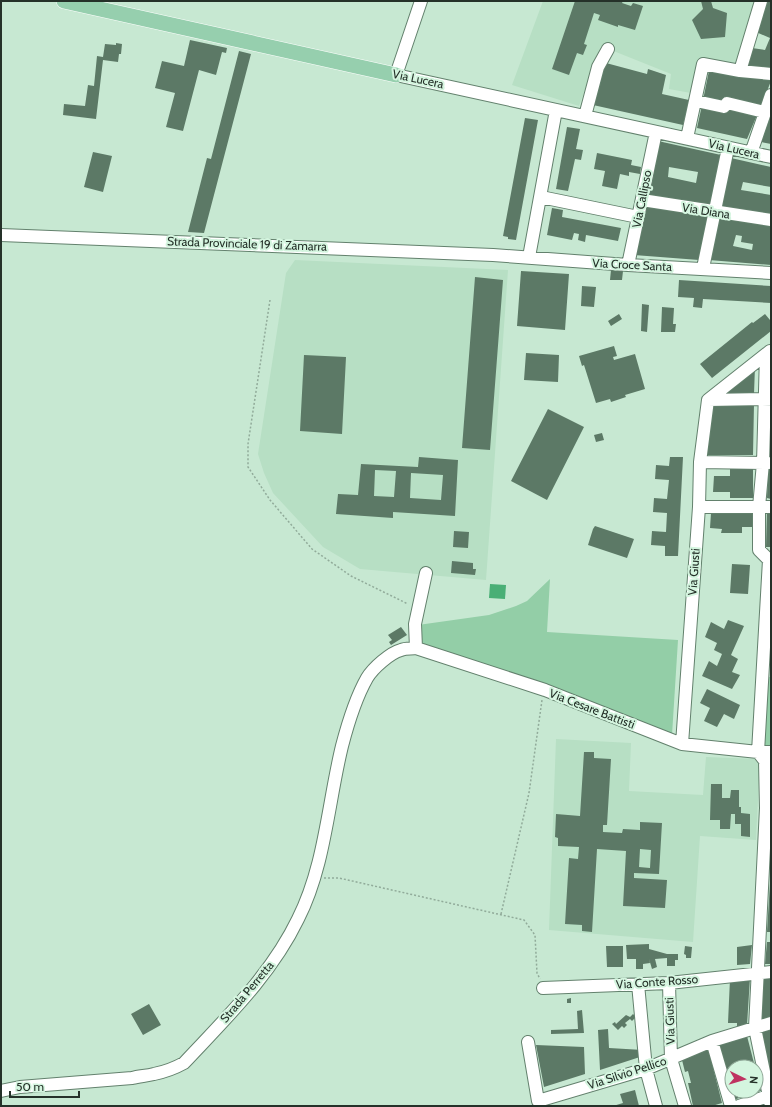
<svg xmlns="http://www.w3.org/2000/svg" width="772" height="1107" font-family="Cabin,sans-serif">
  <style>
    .built { fill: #b7dfc4 }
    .grass { fill: #93cea7 }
    .water { fill: #4aaf76 }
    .building { fill: #5c7966; fill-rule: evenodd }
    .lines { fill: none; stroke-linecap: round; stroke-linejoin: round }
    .minor-casing { stroke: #63816d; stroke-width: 14 }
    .major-casing { stroke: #fff; stroke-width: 16 }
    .path { stroke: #91ab9a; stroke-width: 1.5; stroke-dasharray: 2 2; stroke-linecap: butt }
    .minor { stroke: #fff; stroke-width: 12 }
    .major { stroke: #96cfae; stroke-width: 15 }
    .labels { text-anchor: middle; stroke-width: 4; stroke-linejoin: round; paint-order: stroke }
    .street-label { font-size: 12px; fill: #253129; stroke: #d4f5df }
  </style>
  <rect width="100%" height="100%" fill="#c7e8d2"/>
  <path class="built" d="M543 1H754L736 64 700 61 691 93 669 89 671 74 601 46 579 106 512 85Z
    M295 260 508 270 486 580 360 569 323 547 273 493 264 473 258 454 286 273Z
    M556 739 631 743 629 791 703 795 706 757 760 759 756 840 700 836 693 942 549 930Z"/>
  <path class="grass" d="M550 579 547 632 678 640 672 735 420 646 418 625 489 615 516 606 527 601Z
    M768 677H771V746H764Z"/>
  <path class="water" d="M490 584 506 585 505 599 489 598Z"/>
  <path class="building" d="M575 1H623L622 3 631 6 633 3 643 6 635 30 618 25V27L598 20 600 15 594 13 584 44 587 45 583 55 577 53 569 75 552 69Z
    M701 1H711L713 8 727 13 725 37 701 39 692 20 703 9Z
    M765 1H771V68L747 67 752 48 765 50 770 38 756 32Z
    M190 40 227 48 226 53 222 52 216 75 199 70 183 131 166 127 175 93 155 88 162 61 184 66Z
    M116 43 122 44 121 54H119L118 62 103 60 96 119 63 115 64 104 85 106 88 85 94 86 97 56 103 57 105 44 116 45Z
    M239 51 251 54 204 233 188 232 207 158 211 159Z
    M606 63 647 74 648 69 666 75 662 94 689 100 683 125 593 105 601 74Z
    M710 66 769 77 771 81 761 106 724 104 703 100Z
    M702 105 725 108 757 115 747 139 697 128Z
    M771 115V144L761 142Z
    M525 118 538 120 516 240 508 239V237L503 236Z
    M567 127 580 129 576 149 583 150 581 160 575 159 568 191 556 189Z
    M658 141 721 155 710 206 647 195ZM669 167 698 172 696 183 668 177Z
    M93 152 112 156 103 192 84 187Z
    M597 153 632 160 631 165 641 167 640 174 629 172V176L620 174 617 189 602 186 605 171 594 169Z
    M731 158 771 167V187L743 182 741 190 771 195V216L721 207Z
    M644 206 708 216 699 260 634 255Z
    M552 208 563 210 562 217 621 228 618 241 586 235 585 242 578 240 579 234 574 233 572 240 547 235Z
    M718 217 771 226V265L709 260ZM736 235 742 236 741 242 753 244 752 250 733 246Z
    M611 270 623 271 622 280H610Z
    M521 271 569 274 565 330 517 326Z
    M475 277 503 280 490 450 462 448Z
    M679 280 771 286V303L703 299 702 308 693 307 694 298 678 297Z
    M582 286 596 287 594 307 581 306Z
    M642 304 649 305 647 332 641 331Z
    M662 307 674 308 673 324H676L675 332H661Z
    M619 314 622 319 611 326 608 321Z
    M765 314 770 320 771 319V331L712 378 700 364 752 322 753 323Z
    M614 346 617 356 613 357 614 360 635 354 645 389 625 395 626 397 611 402 610 399 596 403 584 365 582 366 579 356Z
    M526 353 559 355 558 382 524 380Z
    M304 355 346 357 342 434 300 431Z
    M755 366 754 394H723Z
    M709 404H754L753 455H706Z
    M548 409 584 427 547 500 511 481Z
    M769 423H771V456H768Z
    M602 433 604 440 596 442 594 435Z
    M419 457 458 460 455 516 393 512V518L336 514 338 494 358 495 361 464 418 467ZM375 470 396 471 394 497 374 496ZM411 473 443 475 441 500 410 498Z
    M670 457H683L678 556H665V546L651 545 652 531 666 532 667 513 653 512 654 498 667 499 669 480 655 479 656 465 669 466Z
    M730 468H753V498H730V492H713L714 476H730Z
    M768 468H771V499L767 498Z
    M752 508V527H742V533H721L722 529 710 528 711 513H729Z
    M767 508H771V547H766Z
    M595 526 634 539 627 558 588 545 593 529Z
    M454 531 469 532 468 548 453 547Z
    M452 561 473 563V569H476L475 575 451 573Z
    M732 564 750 565 748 594 730 593Z
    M728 620 744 626 731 655 738 659 732 672 740 675 732 689 702 676 709 661 717 666 722 654 714 650 717 643 705 637 711 622 724 629Z
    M401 627 407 635 391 645 389 642 392 640 388 635Z
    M707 689 740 705 734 719 724 714 717 727 704 721 710 708 700 703Z
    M584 752H594V758L611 759 607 825H603V832L622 833 623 829 640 830V822L662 823 659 874 634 873V878L667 880 665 908 623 906 626 851 597 849 592 932 582 931V925L565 924 569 858 578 859 579 847 558 846V838L555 837 556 814 580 816ZM640 849 651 850 650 868 639 867Z
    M711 784H722V798H730L731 790H739V807H741V813L750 814V837L741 836V824H735V814H731L730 829H720V820H710Z
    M770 883H771V932H767Z
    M767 942H771V964H765Z
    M649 944V949L667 954H678V960H675V966H667V958L655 959 657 967 652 969 649 959 650 963 643 964V969H636V959H627L626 945Z
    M752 945 750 964 737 965V947Z
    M606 946H623V967H607Z
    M685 946 692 947 691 958H686V955L684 954Z
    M771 977V1017L761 1020 764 978Z
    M750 978 747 1025 737 1028V1023H728L730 979Z
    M571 998V1003H567V999Z
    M149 1004 161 1025 143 1035 131 1014Z
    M582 1010 584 1033 551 1034V1030L578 1029 577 1011Z
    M633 1014 636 1017 632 1021 630 1019 625 1023 627 1025 624 1028 622 1026 618 1030 612 1024 615 1022 616 1024 626 1015 630 1017Z
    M771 1028V1074H770L760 1032Z
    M608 1029 609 1048 643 1050V1056L600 1070 598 1030Z
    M747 1036 755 1067H732V1091H756L757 1074 761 1091 733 1100 719 1044Z
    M536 1045 584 1047 585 1074 544 1087Z
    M708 1048 722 1103 712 1106H693L688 1083H691L688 1071 685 1072 681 1056Z
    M635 1090 639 1106H613L623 1103 620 1094Z"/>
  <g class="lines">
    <defs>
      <path id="minor" d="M421 1 396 75 771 157
        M740 71 761 1
        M696 101 724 107 727 103 764 112
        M585 116 598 67 608 49
        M687 138 703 64 740 71 771 74
        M751 153 771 95
        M541 197 638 217
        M642 200 771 220
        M1 235 493 255 628 265 771 273
        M529 257 556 110
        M628 265 656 132
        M703 268 728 148
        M766 355 763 463 759 507V550L769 560 758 752 765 761 766 808 755 1028 771 1106
        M708 400 770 351
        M708 400 771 399
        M700 462 769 463
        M699 507H771
        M416 648 415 624 426 573
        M682 744 699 507 700 462 708 400
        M669 983 671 1059 685 1106
        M638 984 646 1069 656 1106
        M543 988 669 983 771 972
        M712 1041 731 1106
        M528 1042 538 1101 646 1069 712 1041 771 1023
        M1 1091 20 1087 132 1078C139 1076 146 1076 154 1074 164 1072 175 1068 184 1063 226 1018 271 975 298 919 325 866 328 803 342 746 348 723 355 699 367 678 373 668 390 653 401 650 406 648 412 649 416 648L545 690 682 744 758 752H771
        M739 1106 771 1095"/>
      <path id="major" d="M64 1 396 75"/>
    </defs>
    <use href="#minor" class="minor-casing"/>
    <use href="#major" class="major-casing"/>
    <path class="path" d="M270 300 248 444V467L270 500 312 549 351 576 408 604
      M324 878H339L524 920 535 935 537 973 540 979
      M501 914 529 793 542 700"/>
    <use href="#minor" class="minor"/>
    <use href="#major" class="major"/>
  </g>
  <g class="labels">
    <g class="street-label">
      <text transform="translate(418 79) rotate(12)" y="4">Via Lucera</text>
      <text transform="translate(734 149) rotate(13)" y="4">Via Lucera</text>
      <text transform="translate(642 199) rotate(-79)" y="4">Via Callipso</text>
      <text transform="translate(706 211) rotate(9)" y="4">Via Diana</text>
      <text transform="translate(247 244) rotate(2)" y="4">Strada Provinciale 19 di Zamarra</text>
      <text transform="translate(632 265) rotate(3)" y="4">Via Croce Santa</text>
      <text transform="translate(694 572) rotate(-86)" y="4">Via Giusti</text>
      <text transform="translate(592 709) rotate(21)" y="4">Via Cesare Battisti</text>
      <text transform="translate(657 982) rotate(-4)" y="4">Via Conte Rosso</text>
      <text transform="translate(247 992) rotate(-50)" y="4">Strada Perretta</text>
      <text transform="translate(670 1021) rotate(-92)" y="4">Via Giusti</text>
      <text transform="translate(627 1073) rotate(-18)" y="4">Via Silvio Pellico</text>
    </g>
  </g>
  <rect width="772" height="1107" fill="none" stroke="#253129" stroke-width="4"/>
  <g transform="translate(744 1079) rotate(95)"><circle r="19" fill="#d4f5df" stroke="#8ea796"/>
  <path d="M0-3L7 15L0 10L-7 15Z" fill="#bf3261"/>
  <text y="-6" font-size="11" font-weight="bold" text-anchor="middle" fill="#253129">N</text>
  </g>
  <path d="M10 1091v6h69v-6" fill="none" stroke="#253129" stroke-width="2"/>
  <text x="16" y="1091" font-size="12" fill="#253129" stroke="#d4f5df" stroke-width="3" paint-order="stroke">50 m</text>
</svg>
